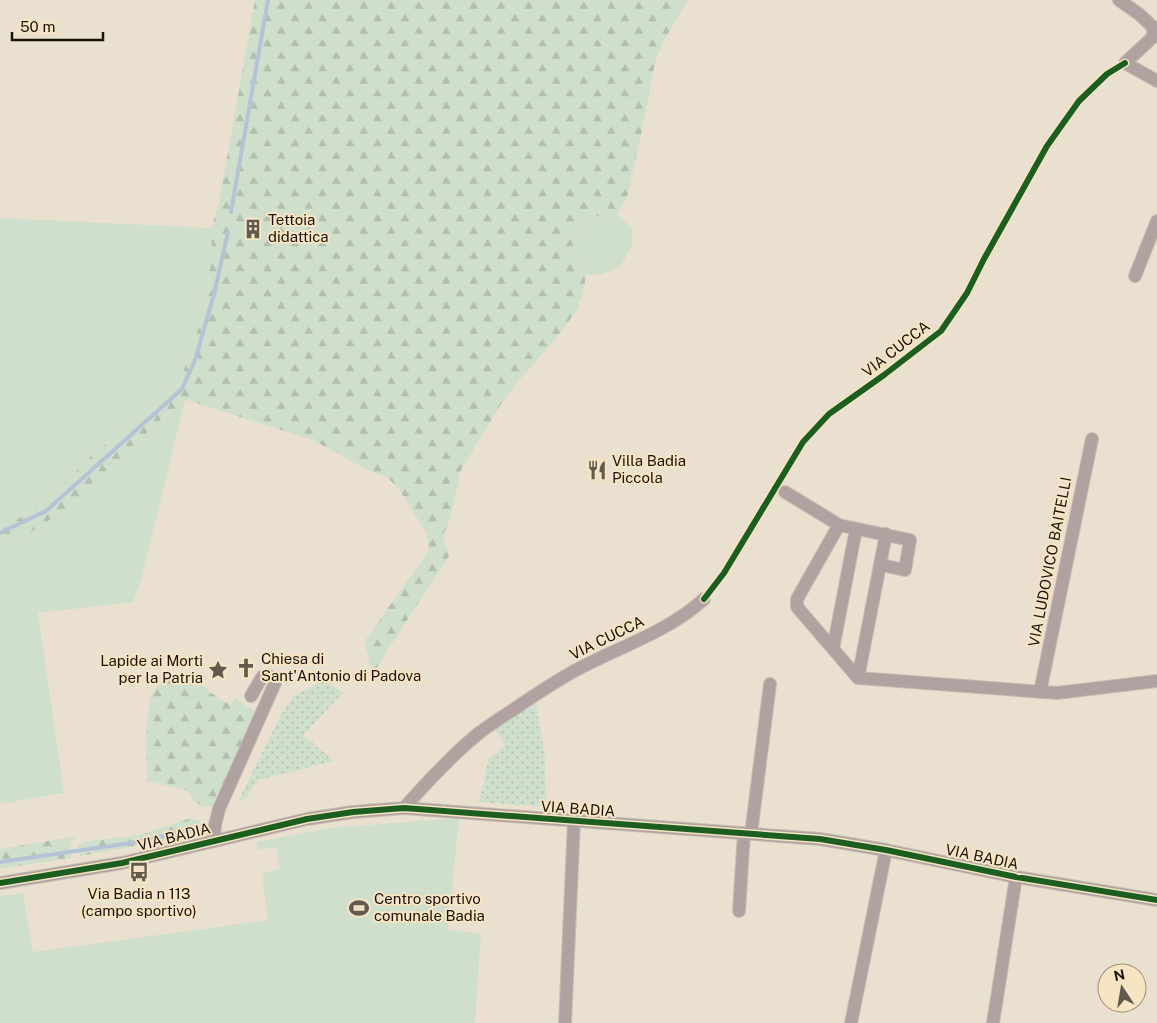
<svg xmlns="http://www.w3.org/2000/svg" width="1157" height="1023" font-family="'Public Sans',sans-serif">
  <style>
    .grass { fill: #d0dfcc }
    .forest { fill: url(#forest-firs) }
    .garden { fill: url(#garden-dots) }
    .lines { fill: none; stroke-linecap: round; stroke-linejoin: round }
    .stream { stroke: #b6c2d7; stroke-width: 4 }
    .street-casing { stroke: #c6beb2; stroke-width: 14 }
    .street { stroke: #b0a2a1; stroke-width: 12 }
    .cycleway-casing { stroke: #f6e4c3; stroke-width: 9 }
    .cycleway { stroke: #1b5e20; stroke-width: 6 }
    .labels { text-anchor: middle; stroke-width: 4; stroke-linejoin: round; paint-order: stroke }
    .poi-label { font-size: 15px; fill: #191307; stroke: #f6e4c3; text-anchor: start }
    .street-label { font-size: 15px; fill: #191307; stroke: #f6e4c3 }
  </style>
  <defs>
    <pattern id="forest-firs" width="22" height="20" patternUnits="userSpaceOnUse" patternTransform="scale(1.25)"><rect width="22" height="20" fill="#d0dfcc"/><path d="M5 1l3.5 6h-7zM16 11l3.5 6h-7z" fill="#b2beae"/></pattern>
    <pattern id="garden-dots" width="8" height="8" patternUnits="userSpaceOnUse" patternTransform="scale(1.25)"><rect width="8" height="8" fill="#d0dfcc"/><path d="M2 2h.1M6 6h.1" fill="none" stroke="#b2beae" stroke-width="1.8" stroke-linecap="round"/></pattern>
  </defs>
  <rect width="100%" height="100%" fill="#eae0cf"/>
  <path class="grass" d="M617 214 632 228V246L620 267 603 274 586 275 579 264 572 242 581 224 598 216Z
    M0 218 211 228 212 250 205 309 188 360 176 387 88 459 45 503 20 518 0 526Z
    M183 399 185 400 142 577 133 602 38 613 64 793 0 804V545L20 538 91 483 170 411 176 408Z
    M459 818 448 930 481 934 475 1023H0V896L23 893 33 952 268 920 262 873 280 869 276 847 258 850 257 842 330 828Z"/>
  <path class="forest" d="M255 0H688L664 40 655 63 641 135 627 198 617 214 598 216 581 224 572 242 579 264 586 275 583 293 577 310 554 341 522 377 501 404 460 472 451 517 443 535 444 542 449 552V556L375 670 368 664 369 658 364 642 425 556 429 550 426 532 398 488 388 478 366 469 313 440 183 399 176 408 170 411 63 511 36 529 20 538 0 545V526L20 518 45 503 88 459 176 387 188 360 205 309 212 250 211 228 218 208Z
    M186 676 209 689 208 691 230 705 236 698 258 714 218 805 203 807 193 800 188 791 147 781C147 758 143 707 155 689 161 678 175 678 186 676Z
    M190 818 210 824 206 833 80 856 78 846 82 842 140 835 172 825Z
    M77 836 71 842V858L0 869V849Z"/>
  <path class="garden" d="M321 677 343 693 303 735 334 761 258 780 245 800 238 802 280 716 294 696 316 684Z
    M535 700 545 756 546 807 478 802 484 782 488 760 505 745 494 728Z"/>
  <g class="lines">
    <path class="stream" d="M231 212 268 0
      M0 533 46 511 182 389 195 360 214 294 228 232
      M0 862 131 843 202 828"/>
    <defs>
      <path id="street" d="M1119 0 1139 14 1153 27V37L1125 63 1157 81
        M1135 276 1157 221
        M785 492 839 525 797 599V607L858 678 1057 693 1157 681
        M839 525 910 540 905 570 881 565
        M833 649 856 529
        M858 678 886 534
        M1040 692 1092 439
        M404 808C427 782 452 755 479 733 493 722 509 713 523 703 541 691 559 679 578 669 621 646 668 632 704 599
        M751 834 770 684
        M214 841 215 825 219 809 275 683 274 679 267 675 262 677 251 696
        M0 883 122 863 307 819 353 812 404 808 820 839 886 850 1016 877 1157 900
        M739 911 744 833
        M565 1023 574 821
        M851 1023 886 850
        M993 1023 1016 877"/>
    </defs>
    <use href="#street" class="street-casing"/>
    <use href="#street" class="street"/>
    <defs>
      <path id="cycleway" d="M704 599 724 573 803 442 829 414 884 375 941 331 967 293 984 259 1047 146 1079 101 1107 74 1125 63
        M0 883 122 863 307 819 353 812 404 808 820 839 886 850 1016 877 1157 900"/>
    </defs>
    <use href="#cycleway" class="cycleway-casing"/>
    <use href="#cycleway" class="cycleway"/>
  </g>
  <defs>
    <symbol id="building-bare" viewBox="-9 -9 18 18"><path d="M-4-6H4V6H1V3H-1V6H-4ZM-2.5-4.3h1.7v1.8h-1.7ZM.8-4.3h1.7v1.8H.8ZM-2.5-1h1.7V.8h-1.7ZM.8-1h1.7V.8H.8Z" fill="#625b4d" stroke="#f6e4c3" stroke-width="2.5" paint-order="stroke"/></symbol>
    <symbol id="restaurant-bare" viewBox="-9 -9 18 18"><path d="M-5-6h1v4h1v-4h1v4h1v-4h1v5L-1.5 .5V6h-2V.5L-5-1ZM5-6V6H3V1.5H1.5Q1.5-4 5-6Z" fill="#625b4d" stroke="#f6e4c3" stroke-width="2.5" paint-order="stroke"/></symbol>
    <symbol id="church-bare" viewBox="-9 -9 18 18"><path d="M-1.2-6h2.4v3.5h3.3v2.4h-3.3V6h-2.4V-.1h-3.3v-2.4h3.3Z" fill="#625b4d" stroke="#f6e4c3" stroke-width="2.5" paint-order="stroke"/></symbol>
    <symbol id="sight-bare" viewBox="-9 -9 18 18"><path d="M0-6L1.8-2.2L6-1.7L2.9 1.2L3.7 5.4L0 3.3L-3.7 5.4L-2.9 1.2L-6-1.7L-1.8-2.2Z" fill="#625b4d" stroke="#f6e4c3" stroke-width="2.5" paint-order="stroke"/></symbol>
    <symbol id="bus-bare" viewBox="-9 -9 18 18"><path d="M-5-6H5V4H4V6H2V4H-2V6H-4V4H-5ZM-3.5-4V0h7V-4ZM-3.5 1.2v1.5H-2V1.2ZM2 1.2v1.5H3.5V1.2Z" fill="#625b4d" stroke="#f6e4c3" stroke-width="2.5" paint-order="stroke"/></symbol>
    <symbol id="stadium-bare" viewBox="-9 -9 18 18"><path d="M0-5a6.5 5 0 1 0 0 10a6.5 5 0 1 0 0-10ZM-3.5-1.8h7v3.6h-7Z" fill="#625b4d" stroke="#f6e4c3" stroke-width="2.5" paint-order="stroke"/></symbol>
  </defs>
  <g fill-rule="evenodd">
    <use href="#building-bare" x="239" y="215" width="28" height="28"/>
    <use href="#restaurant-bare" x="583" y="456" width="28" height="28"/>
    <use href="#church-bare" x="232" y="654" width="28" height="28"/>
    <use href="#sight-bare" x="204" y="656" width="28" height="28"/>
    <use href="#bus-bare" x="125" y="858" width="28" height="28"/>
    <use href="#stadium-bare" x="345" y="894" width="28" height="28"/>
  </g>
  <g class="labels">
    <g class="poi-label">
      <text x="268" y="225">Tettoia<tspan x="268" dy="17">didattica</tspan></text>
      <text x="612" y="466">Villa Badia<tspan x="612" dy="17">Piccola</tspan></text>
      <text x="261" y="664">Chiesa di<tspan x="261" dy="17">Sant'Antonio di Padova</tspan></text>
      <text x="203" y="666" text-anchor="end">Lapide ai Morti<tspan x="203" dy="17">per la Patria</tspan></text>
      <text x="139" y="899" text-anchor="middle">Via Badia n 113<tspan x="139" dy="17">(campo sportivo)</tspan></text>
      <text x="374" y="904">Centro sportivo<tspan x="374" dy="17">comunale Badia</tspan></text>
    </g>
    <g class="street-label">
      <text transform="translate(896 349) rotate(-38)" y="5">VIA CUCCA</text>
      <text transform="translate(1050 562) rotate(-79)" y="5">VIA LUDOVICO BAITELLI</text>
      <text transform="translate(607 638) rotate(-26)" y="5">VIA CUCCA</text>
      <text transform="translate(578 809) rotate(4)" y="5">VIA BADIA</text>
      <text transform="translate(174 837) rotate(-14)" y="5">VIA BADIA</text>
      <text transform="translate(982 857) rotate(12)" y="5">VIA BADIA</text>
    </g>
  </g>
  <g transform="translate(1122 988) rotate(348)"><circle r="24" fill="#f6e4c3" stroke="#9e9078"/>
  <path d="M0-4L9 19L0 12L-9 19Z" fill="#625b4d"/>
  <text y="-8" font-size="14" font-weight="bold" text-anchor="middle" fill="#191307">N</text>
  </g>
  <path d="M12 32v8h91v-8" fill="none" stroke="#191307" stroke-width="2.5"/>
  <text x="20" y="32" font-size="15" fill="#191307" stroke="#f6e4c3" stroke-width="4" paint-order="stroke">50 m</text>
</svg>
